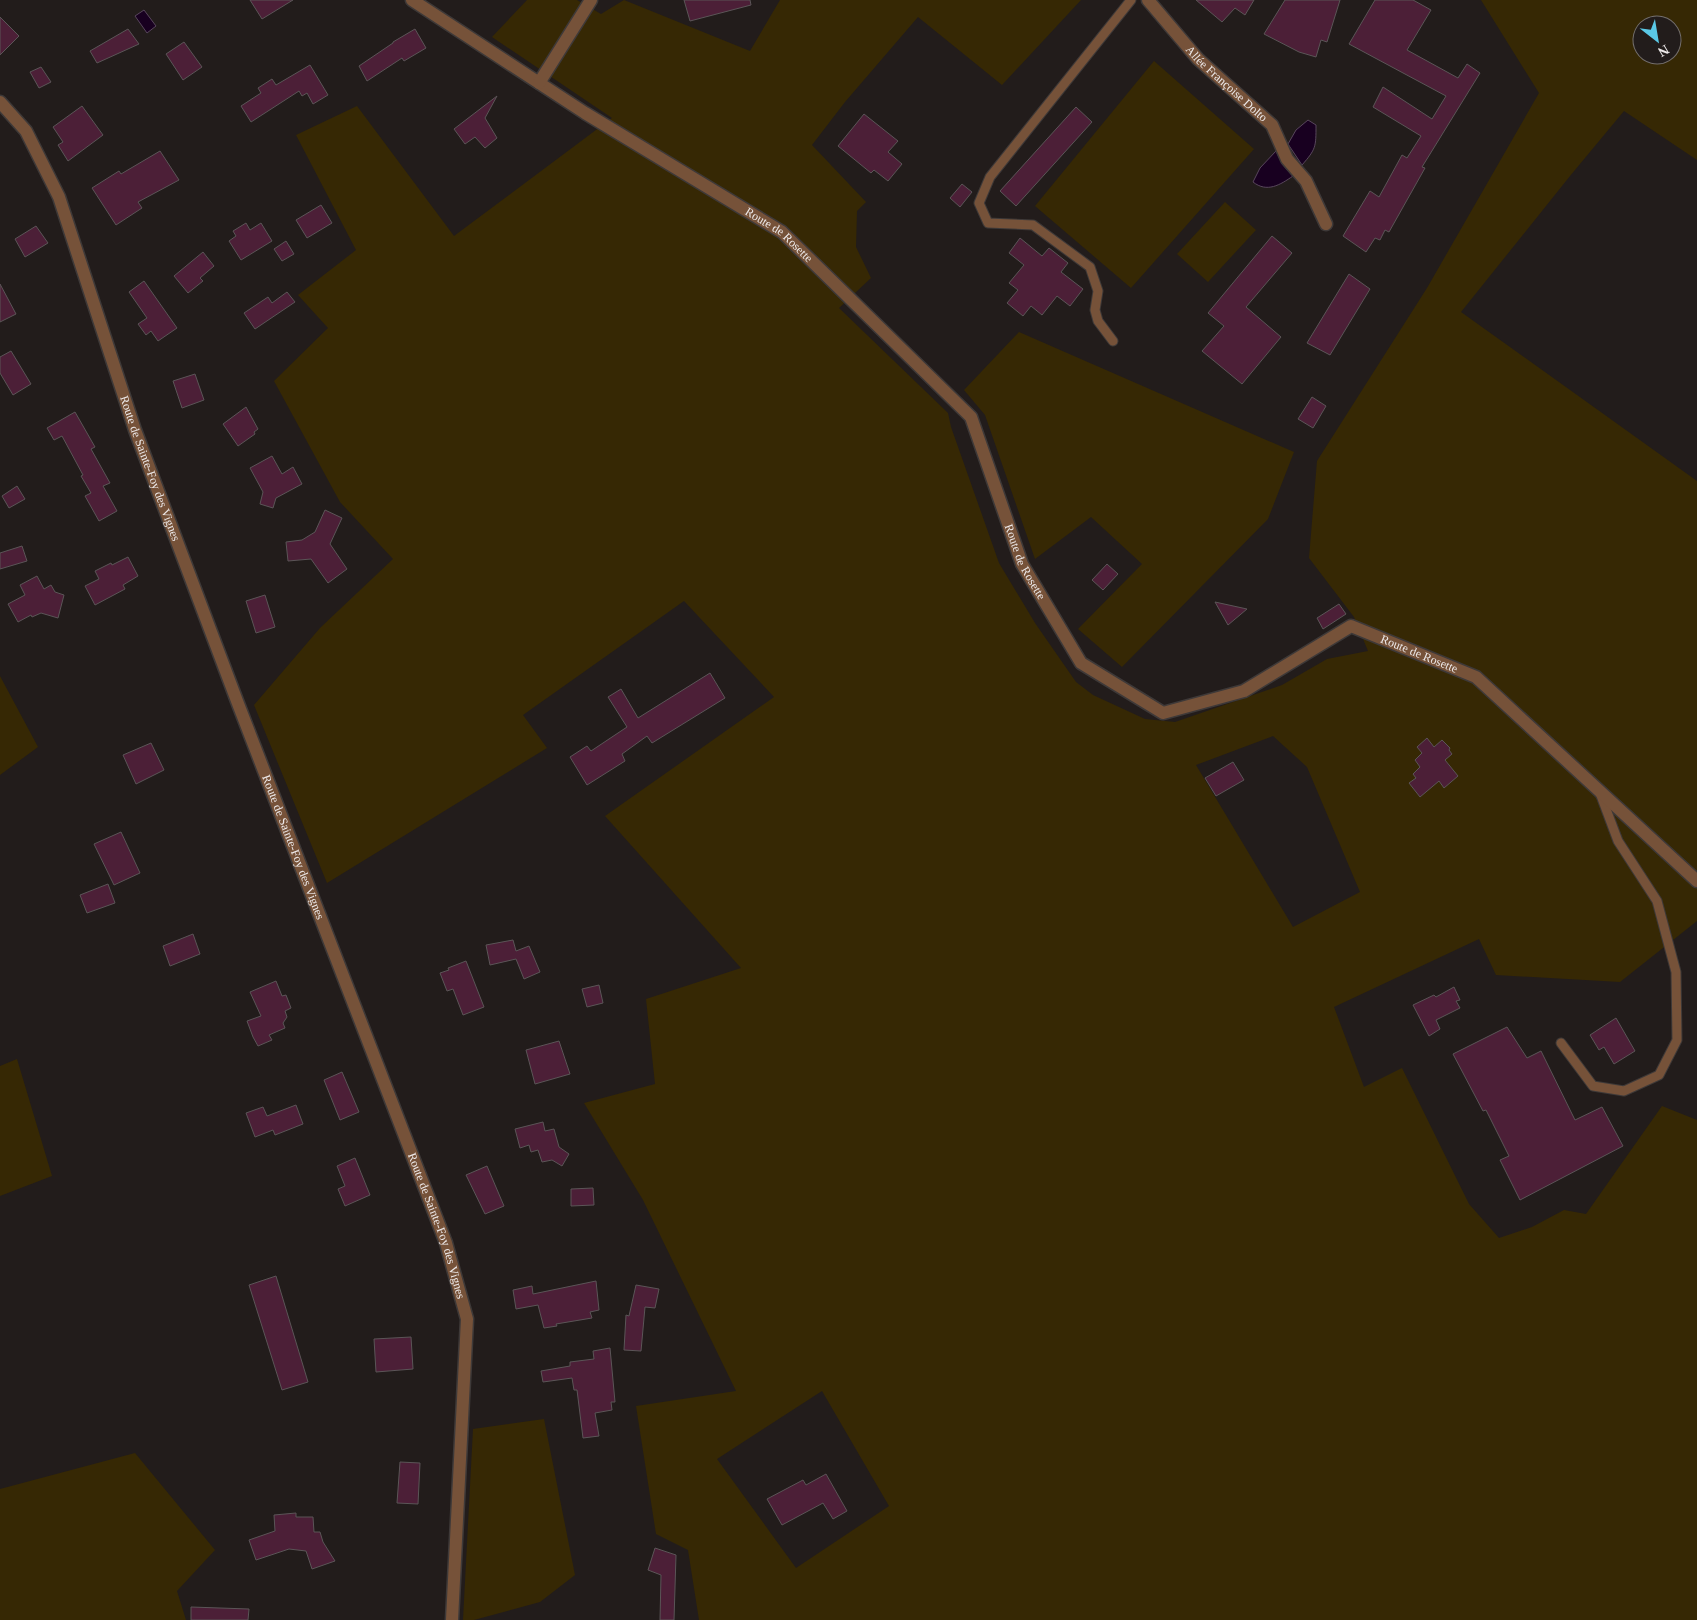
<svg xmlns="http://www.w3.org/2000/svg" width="1697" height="1620" font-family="'Times New Roman',serif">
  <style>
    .green { fill: #362804; fill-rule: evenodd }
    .water { fill: #180020; stroke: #58465c }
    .building { fill: #4c1f37; stroke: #5b5557 }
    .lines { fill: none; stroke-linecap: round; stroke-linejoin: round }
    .lane-casing { stroke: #3e3938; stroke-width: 11 }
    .street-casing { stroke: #3e3938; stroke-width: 15 }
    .lane { stroke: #765239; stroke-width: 9 }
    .street { stroke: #765239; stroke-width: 12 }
    .labels { text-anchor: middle; stroke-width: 5; stroke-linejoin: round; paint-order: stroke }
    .street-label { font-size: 12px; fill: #ede9e9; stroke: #221c1b }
  </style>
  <rect width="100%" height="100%" fill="#221c1b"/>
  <path class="green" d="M527 0H577L601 14 624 0 750 51 780 0H1081L1002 85 918 17 845 102 812 145 866 202 857 211 856 247 871 278 839 308 948 413 951 427 999 563 1035 623 1076 682 1093 695 1145 719 1175 722 1282 685 1327 659 1368 651 1354 617 1309 558 1317 461 1427 288 1539 93 1481 0H1697V160L1624 111 1570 176 1461 312 1697 481V921L1620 982 1496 975 1479 939 1334 1007 1364 1087 1402 1068 1469 1204 1499 1238 1532 1227 1564 1210 1586 1214 1662 1106 1697 1120V1620H699L688 1550 656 1534 636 1406 736 1391 643 1200 584 1103 655 1084 646 999 741 968 605 816 774 697 684 601 523 715 547 748 327 883 254 705 320 628 393 559 340 502 274 381 328 328 298 295 356 250 296 135 357 106 454 236 612 118 492 37ZM1642 25H1672V55H1642ZM1273 736 1307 767 1360 892 1293 927 1196 765ZM822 1391 889 1506 796 1568 717 1459Z
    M1154 61 1254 149 1131 288 1035 206Z
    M1225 202 1256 230 1208 282 1177 254Z
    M1019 332 1294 452 1268 519 1122 667 1078 629 1142 564 1091 517 1035 559 985 415 964 390Z
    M0 676 38 747 0 775Z
    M17 1059 52 1176 0 1196V1066Z
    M544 1419 575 1575 540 1602 474 1620H463L473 1429Z
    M135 1453 215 1550 177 1591 186 1620H0V1489Z"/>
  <path class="water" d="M144 10 156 26 147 33 135 16Z
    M1308 120 1316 125C1316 147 1316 149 1302 165L1288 144 1296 130Z
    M1276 151 1283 165 1293 176C1280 185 1267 193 1253 182L1260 168Z"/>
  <path class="building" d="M250 0H293L262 19Z
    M684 0H750L751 5 690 21Z
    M1196 0H1254L1245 15 1235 8 1222 22Z
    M1285 0H1340L1327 42 1321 40 1316 57 1299 52 1264 34Z
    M1375 0H1413L1431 10 1407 50 1458 78 1467 64 1480 73 1422 167 1425 168 1389 232 1385 230 1380 240 1375 238 1366 252 1343 236 1370 191 1379 197 1402 155 1407 158 1421 136 1373 107 1383 87 1432 119 1446 96 1349 44Z
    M0 17 19 36 0 55Z
    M128 29 139 44 97 63 90 51Z
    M415 29 426 48 404 61 402 58 367 81 359 66 393 43V42Z
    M184 42 202 67 183 80 166 54Z
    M310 65 328 95 313 104 307 93 302 96 299 91 251 122 241 106 261 93 258 88 272 79 276 85Z
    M41 67 51 82 39 88 30 72Z
    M497 96 485 118 497 138 485 148 475 137 465 144 454 129Z
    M82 106 103 135 68 161 58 145 63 142 53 127Z
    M1076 107 1092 122 1016 206 1000 191Z
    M864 114 898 141 888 152 902 164 888 181 874 170 871 173 838 146Z
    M160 151 179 180 138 202 142 208 116 225 92 188 119 171 121 174Z
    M962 184 972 192 960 207 950 198Z
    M321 205 332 223 307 238 296 220Z
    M246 223 250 230 261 223 272 241 241 260 229 241 236 236 233 231Z
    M36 226 48 243 25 257 15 239Z
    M1272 236 1292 253 1246 307 1281 337 1242 384 1202 351 1224 326 1208 313Z
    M1020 238 1042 256 1049 248 1068 263 1061 272 1083 289 1070 306 1057 296 1042 315 1031 306 1023 316 1007 303 1018 290 1009 283 1024 265 1009 253Z
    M286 241 294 254 282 261 274 249Z
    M203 252 214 266 200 278 203 281 188 293 174 276Z
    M1349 274 1370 289 1330 355 1307 343Z
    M144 281 177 328 158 341 151 331 146 335 138 324 147 318 129 292Z
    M0 284 16 314 0 322Z
    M287 292 295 302 255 329 244 313 268 297 272 303Z
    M11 351 31 384 13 395 0 373V357Z
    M195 374 204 400 182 408 173 381Z
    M1312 397 1326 406 1313 428 1298 419Z
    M246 407 258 429 254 432 255 434 238 446 223 424Z
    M75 412 95 447 91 449 110 483 103 486 117 511 99 521 85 496 91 493 81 476 83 475 62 436 54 440 47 428Z
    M272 456 282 474 293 467 302 484 276 498 273 508 260 504 263 492 250 468Z
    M17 486 25 499 9 508 2 496Z
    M325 510 342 518 330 544 347 569 328 583 311 559 288 561 286 542 302 540 315 532Z
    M22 546 27 561 0 569V553Z
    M128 557 138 576 123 585 125 589 95 605 85 586 99 579 95 571 111 563 112 565Z
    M1107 564 1118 574 1103 590 1092 580Z
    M37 576 44 589 51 585 55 592 64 595 58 618 41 613 32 617 31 615 18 622 8 604 25 595 20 585Z
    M265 595 275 627 256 633 246 601Z
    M1215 602 1247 609 1228 625Z
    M1339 604 1346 614 1323 629 1317 618Z
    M710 673 725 698 652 743 647 736 622 754 625 761 587 785 570 757 587 746 591 751 627 727 608 697 621 689 638 718Z
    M1427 738 1434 747 1442 740 1450 748 1449 750 1452 754 1445 760 1458 776 1444 788 1439 781 1420 797 1409 783 1416 778 1413 774 1420 767 1415 760 1422 753 1417 747Z
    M151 743 164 770 136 784 123 755Z
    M1233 762 1244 780 1216 796 1205 778Z
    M121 832 140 873 114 885 94 844Z
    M108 884 115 903 87 913 80 895Z
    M193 934 200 954 170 966 163 946Z
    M513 940 516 951 529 946 540 972 524 979 516 959 490 965 486 945Z
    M466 961 484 1007 463 1015 453 989 447 991 440 973 449 970 448 968Z
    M276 981 282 996 286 995 291 1008 285 1011 287 1017 283 1023 285 1028 269 1035 272 1040 258 1046 253 1037 247 1021 261 1016 250 992Z
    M599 985 603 1003 587 1007 582 989Z
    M1454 987 1460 1000 1456 1001 1460 1008 1436 1020 1440 1029 1429 1036 1413 1005 1434 995 1436 997Z
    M1616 1018 1635 1051 1614 1064 1604 1047 1599 1050 1590 1035Z
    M1507 1027 1527 1058 1541 1051 1575 1120 1602 1107 1623 1146 1520 1200 1500 1160 1509 1156 1486 1110 1483 1111 1453 1054Z
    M559 1041 570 1074 535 1084 526 1050Z
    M342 1072 359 1112 340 1120 324 1080Z
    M296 1105 303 1124 275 1135 273 1130 255 1137 246 1113 263 1107 267 1116Z
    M543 1122 545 1131 554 1129 559 1147 569 1154 562 1166 552 1160 542 1162 538 1150 531 1152 529 1145 520 1148 515 1129Z
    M355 1158 370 1195 345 1206 338 1189 345 1186 337 1166Z
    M487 1166 504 1206 485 1214 466 1175Z
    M593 1188 594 1205 571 1206V1189Z
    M276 1276 308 1382 282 1390 249 1285Z
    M596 1281 599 1310 590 1312 592 1318 556 1324 557 1326 544 1328 538 1305 516 1309 513 1290 532 1286 533 1294Z
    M636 1285 659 1289 655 1308 645 1307 641 1351 624 1350 626 1315 629 1316Z
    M411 1337 413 1369 376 1372 374 1339Z
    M610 1348 615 1402H611L612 1410 595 1413 599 1436 583 1438 577 1390H574L572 1378 543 1382 541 1371 570 1366V1362L594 1359 593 1351Z
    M400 1462 420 1463 418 1504 397 1503Z
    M826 1474 847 1511 833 1519 823 1503 782 1525 767 1499 803 1480 806 1485Z
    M296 1513V1517H313L314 1532H320L323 1542 335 1561 312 1569 306 1551 289 1549 256 1560 249 1540 275 1531 274 1515Z
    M655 1548 676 1555 674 1620H660L661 1575 648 1570Z
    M191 1607 249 1609 248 1620H191Z"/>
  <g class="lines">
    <defs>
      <path id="lane" d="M1113 341 1098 321 1095 310 1098 291 1090 267 1033 225 988 223 979 203 990 177 1131 0
        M1561 1043 1593 1086 1624 1091 1659 1075 1677 1040 1676 972 1657 901 1618 841 1600 793"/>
      <g id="street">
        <path id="s1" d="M412 0 585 113 782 232 971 417 1022 564 1081 663 1163 713 1244 691 1351 626 1476 677 1697 881"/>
        <path id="s2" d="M1148 0 1198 59 1272 125 1287 159 1306 181 1326 224"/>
        <path d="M539 83 591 0"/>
        <path id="s3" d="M0 102 26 131 59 197 135 430 237 701 446 1243 467 1319 452 1620"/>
      </g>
    </defs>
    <use href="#lane" class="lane-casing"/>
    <use href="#street" class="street-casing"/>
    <use href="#lane" class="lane"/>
    <use href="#street" class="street"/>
  </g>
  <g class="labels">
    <g class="street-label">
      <text dy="4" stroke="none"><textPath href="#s2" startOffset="115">Allée Françoise Dolto</textPath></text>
      <text dy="4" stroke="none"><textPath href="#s1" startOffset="436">Route de Rosette</textPath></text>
      <text dy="4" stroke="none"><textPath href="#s3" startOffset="399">Route de Sainte-Foy des Vignes</textPath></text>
      <text dy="4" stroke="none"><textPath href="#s1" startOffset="856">Route de Rosette</textPath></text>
      <text dy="4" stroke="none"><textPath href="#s1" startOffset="1351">Route de Rosette</textPath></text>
      <text dy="4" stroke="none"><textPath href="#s3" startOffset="804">Route de Sainte-Foy des Vignes</textPath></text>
      <text dy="4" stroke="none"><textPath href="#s3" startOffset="1209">Route de Sainte-Foy des Vignes</textPath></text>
    </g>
  </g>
  <g transform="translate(1657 40) rotate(149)"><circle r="24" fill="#221c1b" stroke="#736e6d"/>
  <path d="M0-4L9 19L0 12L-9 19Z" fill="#5ac8e6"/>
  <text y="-8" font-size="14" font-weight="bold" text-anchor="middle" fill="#ede9e9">N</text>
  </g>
</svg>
